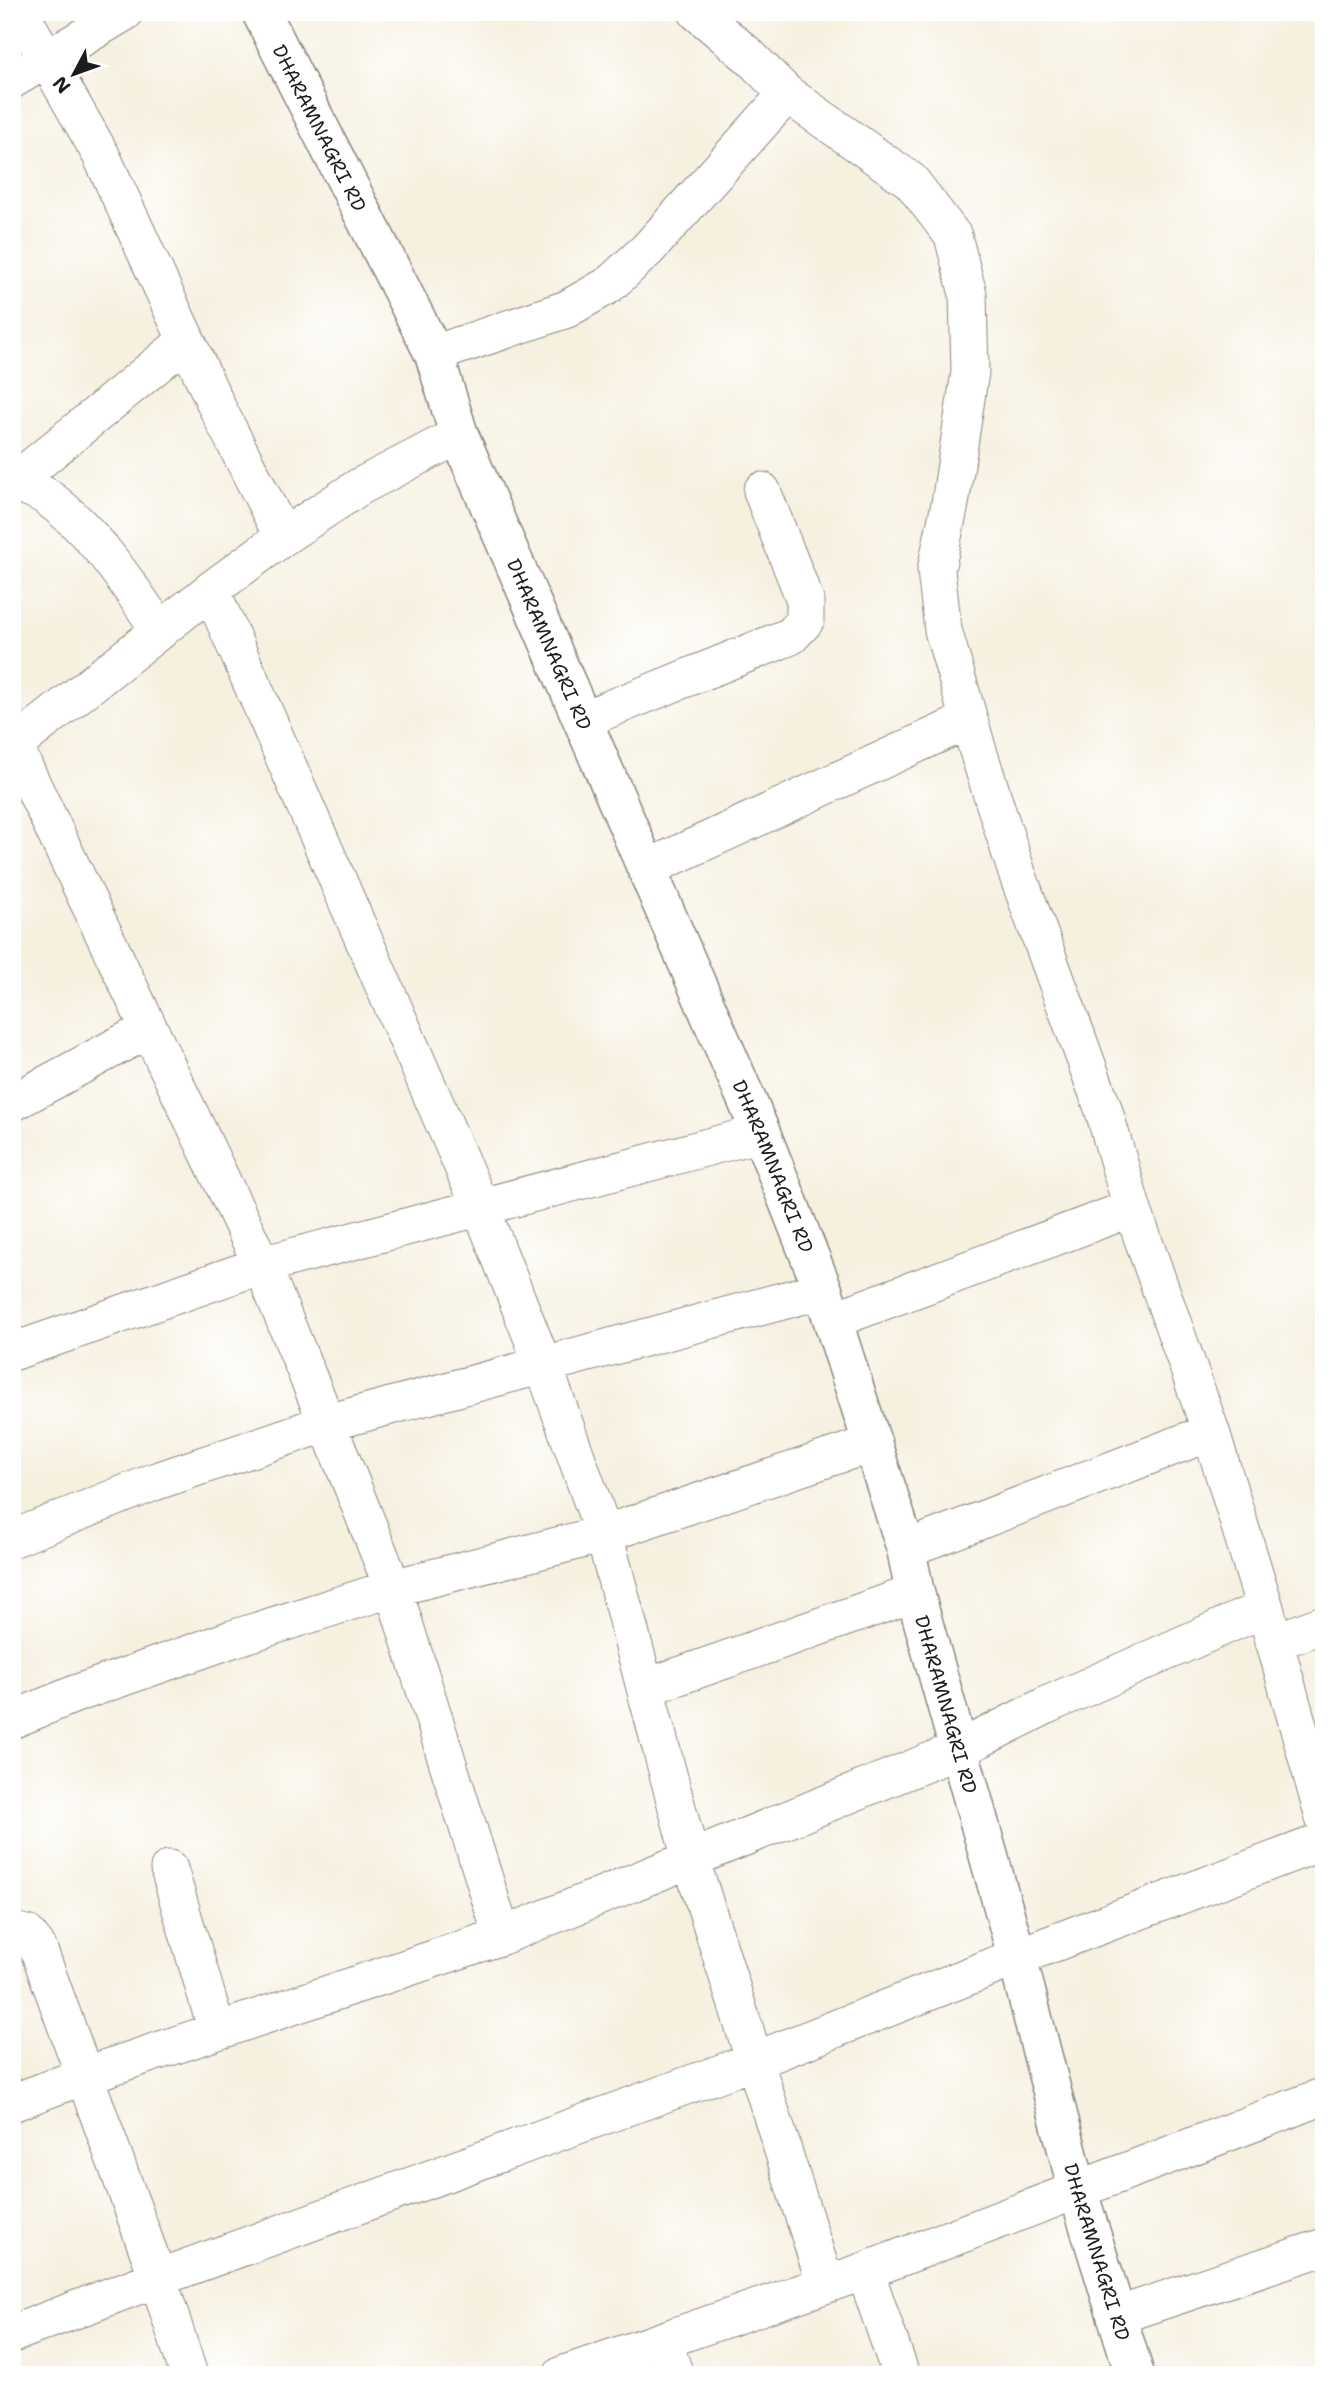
<svg xmlns="http://www.w3.org/2000/svg" width="1336" height="2387" font-family="'Shantell Sans',sans-serif">
  <style>
    .lines { fill: none; stroke-linecap: round; stroke-linejoin: round }
    .street-casing { stroke: #89867e; stroke-width: 39 }
    .secondary-casing { stroke: #89867e; stroke-width: 41 }
    .street { stroke: #fff; stroke-width: 37 }
    .secondary { stroke: #fff; stroke-width: 38 }
    .labels { text-anchor: middle; stroke-width: 6; stroke-linejoin: round; paint-order: stroke }
    .street-label { font-size: 19px; fill: #1c1c1c; stroke: #fff }
  </style>
  <rect width="100%" height="100%" fill="#fff"/>
  <filter id="ink" filterUnits="userSpaceOnUse"><feTurbulence type="fractalNoise" baseFrequency=".0143" numOctaves="2"/><feDisplacementMap in="SourceGraphic" scale="14" xChannelSelector="R" yChannelSelector="G"/><feConvolveMatrix kernelMatrix="1 2 1 2 8 2 1 2 1" color-interpolation-filters="sRGB"/></filter>
  <filter id="wash" filterUnits="userSpaceOnUse"><feTurbulence type="fractalNoise" baseFrequency=".00686" numOctaves="4" result="noise"/><feDisplacementMap in="SourceGraphic" scale="28" xChannelSelector="R" yChannelSelector="G"/><feGaussianBlur stdDeviation="1.57" result="paint"/><feColorMatrix in="noise" values="0 0 0 0 0 0 0 0 0 0 0 0 0 0 0 0 0 1.4 0 .05"/><feComposite in="paint" operator="in"/></filter>
  <g filter="url(#wash)">
    <rect width="100%" height="100%" fill="#f6f0df"/>
  </g>
  <g filter="url(#ink)">
    <g class="lines">
      <defs>
        <path id="street" d="M20 12 101 155 218 409 283 537
          M697 12 749 56 787 94 911 181 953 236 968 294 970 372 950 504 936 570 943 630 978 751 1017 873 1103 1108 1132 1208 1211 1432 1265 1608 1324 1818
          M12 80 125 12
          M434 354 567 309 609 285 648 249 787 94
          M12 481C23 486 37 490 47 497 95 532 127 582 160 631
          M14 482 186 341
          M211 590 480 1206 544 1367 604 1534 691 1860 825 2283
          M582 720 791 636 805 621V600L762 491
          M14 746 262 1265 327 1423 393 1588 502 1936
          M12 747 211 590 283 537 359 487 459 435
          M648 868 969 720
          M12 1103 149 1029
          M833 1320 1132 1208
          M12 1352 262 1265 761 1133
          M12 1539 154 1482 327 1423 823 1290
          M906 1549 1211 1432
          M1274 1642 1324 1624
          M645 1688 915 1593
          M12 1720 75 1694 232 1639 393 1588 604 1534 873 1443
          M169 1869 217 2031
          M12 1931 27 1934 38 1948 158 2278 189 2375
          M12 2103 86 2075 502 1936 958 1750 1049 1704 1265 1608
          M865 2271 901 2375
          M1116 2316 1324 2247
          M12 2334 158 2278 754 2061 1017 1957 1324 1841
          M663 2341 675 2375
          M562 2375 865 2271 1324 2096"/>
        <g id="secondary">
          <path id="s1" d="M261 12 434 354 459 435 761 1133 823 1290 906 1549 915 1593 1017 1957 1077 2188 1135 2375"/>
        </g>
      </defs>
      <use href="#street" class="street-casing"/>
      <use href="#secondary" class="secondary-casing"/>
      <use href="#street" class="street"/>
      <use href="#secondary" class="secondary"/>
    </g>
  </g>
  <g class="labels">
    <g class="street-label">
      <text dy="7" stroke="none"><textPath href="#s1" startOffset="130">DHARAMNAGRI RD</textPath></text>
      <text dy="7" stroke="none"><textPath href="#s1" startOffset="696">DHARAMNAGRI RD</textPath></text>
      <text dy="7" stroke="none"><textPath href="#s1" startOffset="1264">DHARAMNAGRI RD</textPath></text>
      <text dy="7" stroke="none"><textPath href="#s1" startOffset="1830">DHARAMNAGRI RD</textPath></text>
      <text dy="7" stroke="none"><textPath href="#s1" startOffset="2398">DHARAMNAGRI RD</textPath></text>
    </g>
  </g>
  <rect width="1336" height="2387" fill="none" stroke="#fff" stroke-width="42"/>
  <g transform="translate(74 74) rotate(229)" stroke="#ffffff" stroke-width="5" paint-order="stroke">
  <path d="M0-5L12 26L0 18L-12 26Z" fill="#1c1c1c"/>
  <text y="-10" font-size="19" font-weight="bold" text-anchor="middle" fill="#1c1c1c">N</text>
  </g>
</svg>
